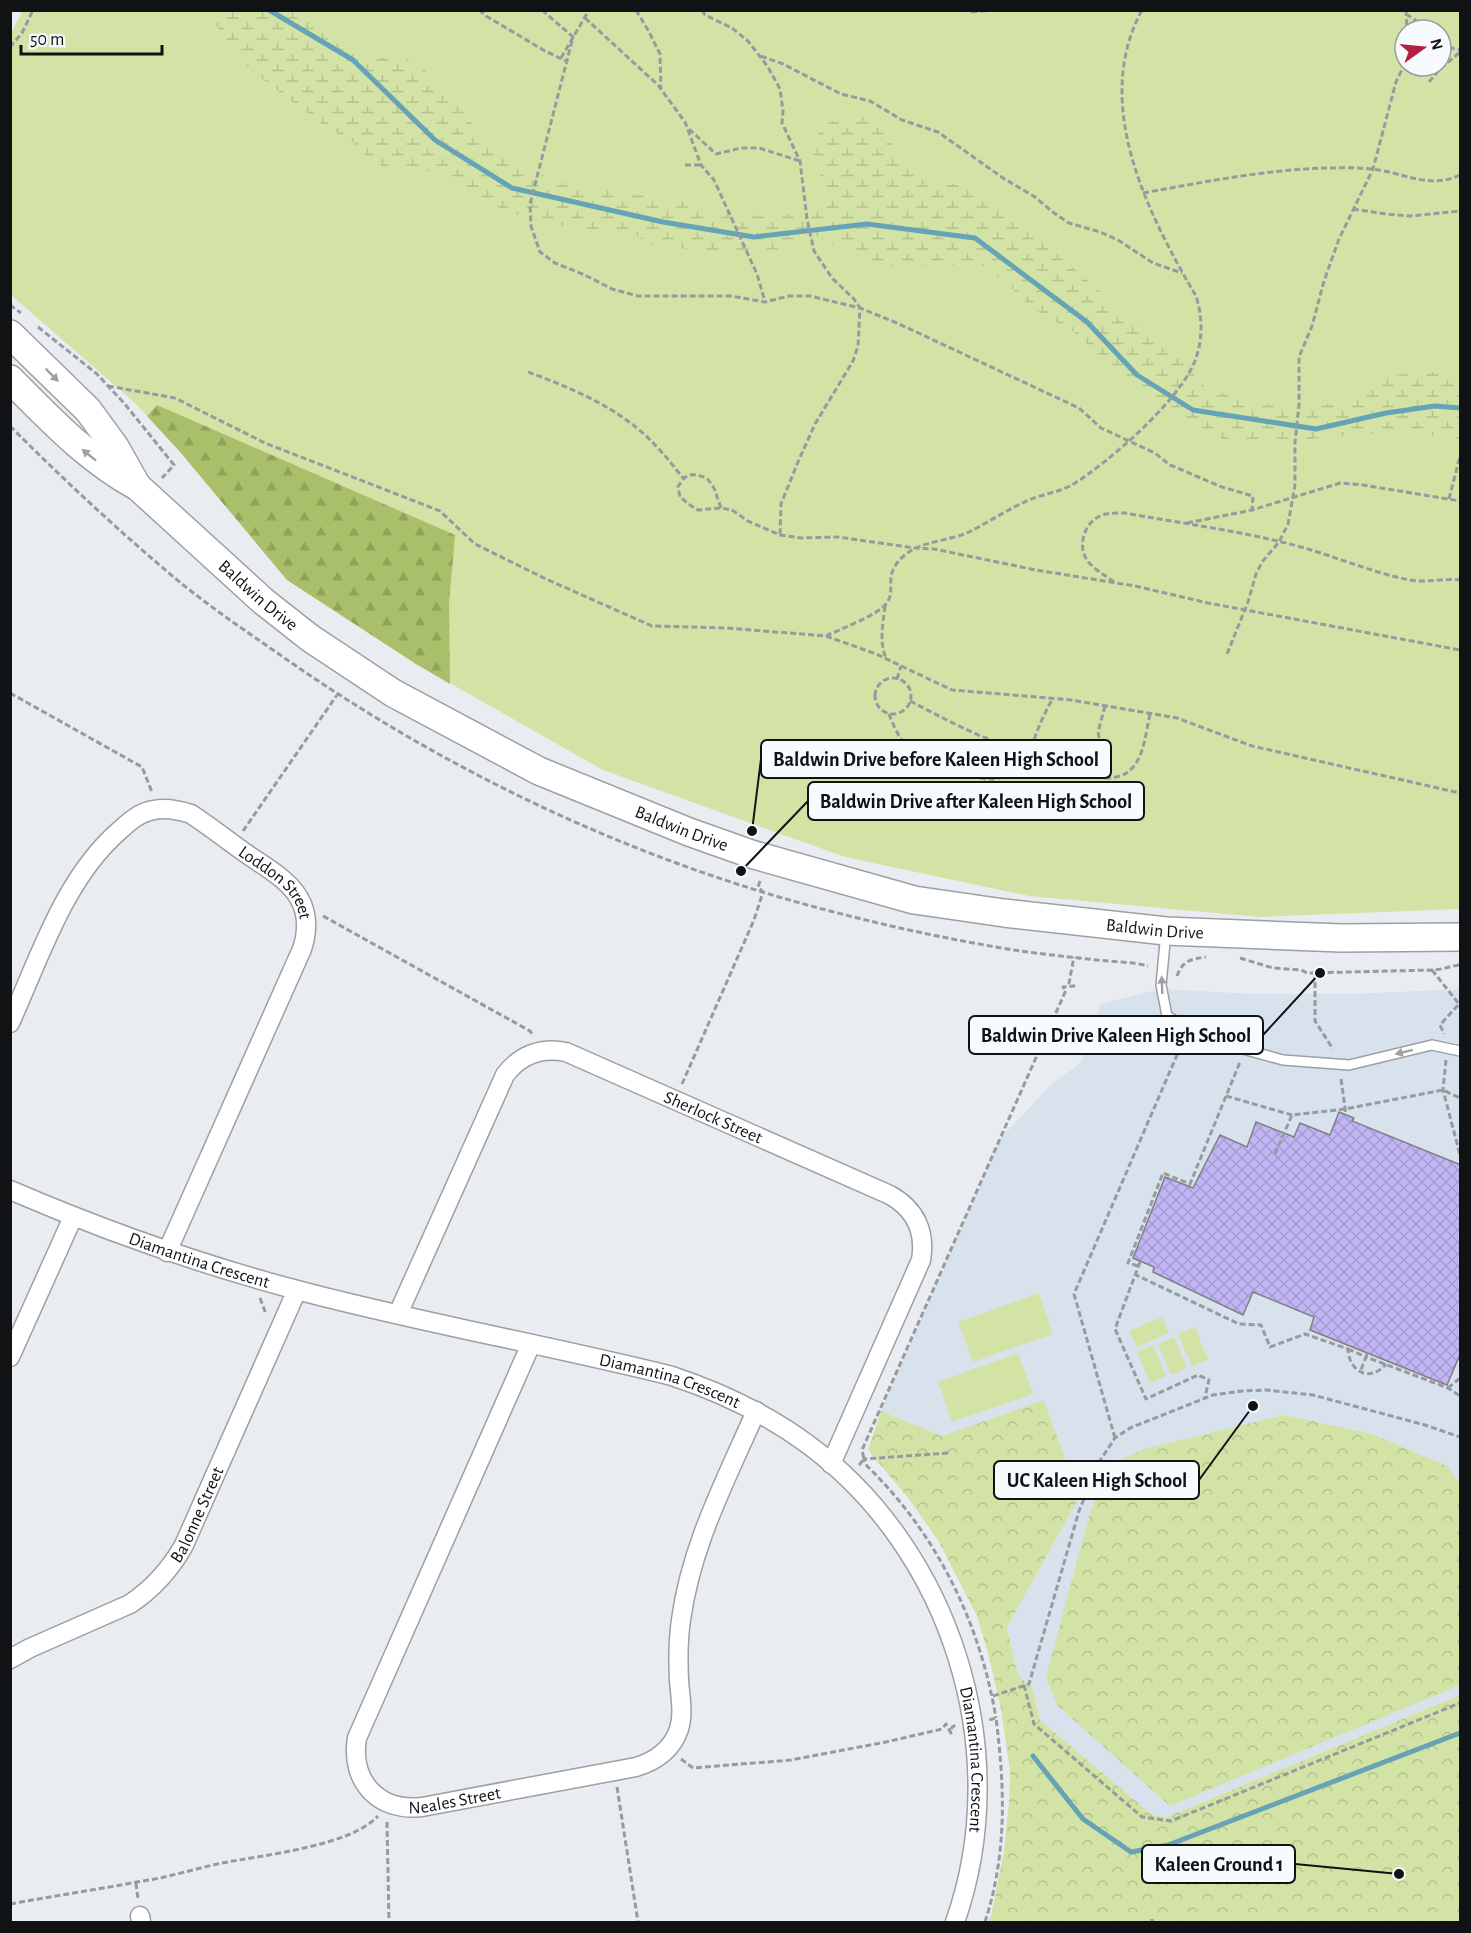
<svg xmlns="http://www.w3.org/2000/svg" width="1471" height="1933" font-family="'Alegreya Sans',sans-serif">
  <style>
    .built { fill: #d8e2ec }
    .green { fill: #d3e3a6; fill-rule: evenodd }
    .forest { fill: url(#forest-firs) }
    .wetland { fill: url(#wetland-marsh) }
    .park { fill: url(#park-crowns) }
    .lines { fill: none; stroke-linecap: round; stroke-linejoin: round }
    .stream { stroke: #66a3b6; stroke-width: 5 }
    .building { fill: url(#building-cross-hatch); stroke: #807f84; stroke-width: 1.5 }
    .lane-casing { stroke: #9ca0a4; stroke-width: 12 }
    .street-casing { stroke: #9ca0a4; stroke-width: 21 }
    .secondary-casing { stroke: #9ca0a4; stroke-width: 30 }
    .path { stroke: #979a9e; stroke-width: 3; stroke-dasharray: 6 3; stroke-linecap: butt }
    .lane { stroke: #fff; stroke-width: 9 }
    .street { stroke: #fff; stroke-width: 18 }
    .secondary { stroke: #fff; stroke-width: 27 }
    .oneway { fill: #9fa0a1 }
    .labels { text-anchor: middle; stroke-width: 6; stroke-linejoin: round; paint-order: stroke }
    .street-label { font-size: 18px; fill: #101213; stroke: #f7fbfe }
    .leader { fill: none; stroke: #101213; stroke-width: 2 }
    .callout-dot { fill: #101213; stroke: #f7fbfe; stroke-width: 2 }
    .callout { fill: #f7fbfe; stroke: #101213; stroke-width: 2 }
    .callout-label { font-size: 20px; text-anchor: middle; font-weight: bold; fill: #101213 }
  </style>
  <defs>
    <pattern id="forest-firs" width="22" height="20" patternUnits="userSpaceOnUse" patternTransform="scale(1.5)"><rect width="22" height="20" fill="#aabf69"/><path d="M5 1l3.5 6h-7zM16 11l3.5 6h-7z" fill="#91a35a"/></pattern>
    <pattern id="wetland-marsh" width="20" height="14" patternUnits="userSpaceOnUse" patternTransform="scale(1.5)"><rect width="20" height="14" fill="#d3e3a6"/><path d="M1 5h8M5 5V1M11 12h8M15 12V8" fill="none" stroke="#b4c28e"/></pattern>
    <pattern id="park-crowns" width="20" height="18" patternUnits="userSpaceOnUse" patternTransform="scale(1.5)"><rect width="20" height="18" fill="#d3e3a6"/><path d="M2 6a3 3 0 1 1 6 0M12 15a3 3 0 1 1 6 0" fill="none" stroke="#b4c28e"/></pattern>
    <pattern id="building-cross-hatch" width="8" height="8" patternUnits="userSpaceOnUse" patternTransform="scale(1.5)"><rect width="8" height="8" fill="#c1b5f5"/><path d="M0 0l8 8M0 8l8-8" fill="none" stroke="#a59bd1"/></pattern>
  </defs>
  <rect width="100%" height="100%" fill="#e9edf2"/>
  <path class="built" d="M1161 989 1257 994H1353L1460 989V1695L1167 1817 1152 1815 1040 1720 1032 1687 1018 1677 1007 1627 1079 1498 942 1436 881 1411 1001 1138 1049 1087 1081 1062 1100 1004Z"/>
  <path class="green" d="M22 11H1460V909L1259 917 1029 896 845 857 603 770 416 664 287 580 181 453 134 402 11 295 10 36ZM1405 30H1441V66H1405Z
    M1039 1293 1053 1334 973 1362 958 1322Z
    M1162 1317 1169 1333 1137 1347 1129 1331Z
    M1195 1327 1208 1360 1192 1366 1178 1334Z
    M1174 1337 1187 1368 1171 1375 1158 1344Z
    M1153 1345 1166 1376 1150 1383 1137 1352Z
    M1018 1353 1033 1394 952 1422 938 1382Z"/>
  <path class="forest" d="M157 405 455 535 449 603 450 684 416 664 287 580 181 453 147 416Z"/>
  <path class="wetland" d="M207 11H312L324 29 371 57H403L423 68 450 94 487 144 526 168 572 187 615 191 676 200 743 216 804 213 824 209 827 198 811 148C814 143 816 136 820 131 832 115 854 117 872 116L905 162 924 179 955 184 1010 213 1110 300 1150 328 1207 389 1288 409 1329 404 1355 397 1391 377 1425 369 1454 381 1460 387V439L1401 431 1264 443 1224 440 1136 389 1075 333 1034 309 1001 279 981 265H888L850 254 818 236 787 249 717 252 653 245 628 231H599L573 228 514 214 483 201 460 184 439 173 409 168 385 167 369 160 358 146 325 126 262 79 238 58Z"/>
  <path class="park" d="M1044 1400 1079 1498 1007 1627 1018 1676 1032 1687 1040 1720 1152 1815 1167 1817 1460 1695V1922H988L991 1916 1004 1851 1009 1802 1010 1771 1001 1709 988 1653 977 1616 939 1542 909 1499 868 1450 881 1411 942 1436Z
    M1283 1415 1372 1434 1447 1466 1460 1484V1685L1170 1806 1057 1705 1046 1677 1089 1516 1108 1466 1144 1449Z"/>
  <g class="lines">
    <path class="stream" d="M269 10 353 60 435 140 512 188 663 222 754 237 867 224 975 238 1087 322 1137 375 1193 410 1316 429 1386 413 1435 406 1460 408
      M1033 1756 1083 1819 1131 1852 1168 1845 1460 1733"/>
  </g>
  <path class="building" d="M1339 1112 1354 1118 1352 1121 1461 1165V1352L1447 1385 1310 1330 1314 1317 1253 1292 1243 1315 1153 1272 1154 1267 1133 1258 1165 1177 1193 1188 1220 1135 1247 1147 1256 1122 1294 1137 1300 1123 1330 1135Z"/>
  <g class="lines">
    <defs>
      <path id="lane" d="M1166 932 1161 985 1167 1016 1207 1039 1283 1060 1349 1065 1432 1045 1460 1051"/>
      <g id="street">
        <path id="s1" d="M10 1023C40 957 64 879 119 831 130 821 140 812 154 810 167 807 179 810 191 814 209 826 226 839 244 852 263 866 292 880 302 904 308 919 307 934 302 949L167 1252"/>
        <path id="s2" d="M10 1190C103 1230 199 1264 297 1290 421 1323 548 1345 672 1376 720 1392 765 1413 806 1443 952 1549 1015 1752 955 1922"/>
        <path id="s3" d="M398 1314 505 1075C520 1055 541 1047 566 1052L890 1195C915 1209 926 1231 921 1260L831 1464"/>
        <path id="s4" d="M531 1344 357 1738C350 1781 378 1812 422 1807L636 1767C656 1761 672 1750 679 1729 684 1713 680 1696 679 1680 678 1660 678 1640 681 1620 691 1545 726 1480 756 1411"/>
        <path d="M10 1357 73 1217"/>
        <path id="s5" d="M10 1659 30 1648 130 1604C154 1588 170 1570 184 1545L297 1290"/>
        <path d="M140 1916 141 1922"/>
      </g>
      <g id="secondary">
        <path d="M10 334 88 410 115 447 137 486"/>
        <path id="s6" d="M10 379C51 420 87 459 138 487L263 601 310 638 393 693 539 771 689 832 751 854 914 900 1004 913 1166 931 1341 938 1460 937"/>
      </g>
    </defs>
    <use href="#lane" class="lane-casing"/>
    <use href="#street" class="street-casing"/>
    <use href="#secondary" class="secondary-casing"/>
    <path class="path" d="M479 10 486 16 545 51 568 62
      M542 10 573 37 530 204 531 226 540 252 555 263 585 275 612 289 638 296H731L765 302 789 296H810L860 308 897 323 1079 408 1101 428 1155 453 1170 465 1222 487 1253 496 1252 510
      M636 10 648 30 660 54 661 89
      M702 10 705 15 732 28 748 41 768 67 780 89 783 111 782 123 800 161 807 219 814 251 832 278 854 299 860 308 858 346 853 361 815 424 798 462 781 504 780 535
      M1406 10 1407 30
      M971 12 997 10
      M1406 14 1430 30
      M585 18 658 85 685 122 701 165 714 180 757 274 765 302
      M1441 43 1447 47 1460 50
      M10 47 22 33 33 10
      M761 56 783 64 841 94 870 101 902 120 938 132 1003 178 1035 197 1054 213 1069 223 1100 232 1118 240 1153 263 1182 273
      M561 58 589 10
      M1429 82 1439 70 1460 52
      M689 129 716 154 741 148H759L800 161
      M685 165H701
      M1143 193C1204 182 1264 170 1325 168 1340 168 1356 167 1371 169 1404 172 1428 190 1460 175
      M1353 209 1386 214 1411 216 1460 211
      M10 305 21 313
      M38 327 97 374 108 386 124 403 174 465 162 478
      M528 372C574 389 622 409 656 446 666 456 674 467 683 478
      M108 386 175 398 265 443 440 511 475 544 546 579 652 626 727 628 826 636 876 654 952 690 1071 700 1177 718 1252 746 1460 793
      M10 426C65 481 122 534 182 584 212 608 244 630 276 652 443 770 632 860 830 911 891 927 952 940 1014 950 1041 954 1069 957 1097 960 1114 962 1133 962 1148 966
      M1449 499 1460 456
      M721 508 714 488 707 478C692 473 686 472 678 487L680 497 690 505 698 510 721 508 732 510 748 521 780 535 801 538 838 537 915 548 934 549 1036 570 1135 586 1208 603 1460 650
      M1187 523 1252 510 1340 483 1363 485 1460 501
      M1114 582C1105 575 1093 569 1087 560 1076 544 1086 518 1106 514 1112 513 1119 513 1125 513 1184 524 1243 531 1301 547 1337 557 1373 573 1410 580 1427 583 1444 578 1460 580
      M885 606C883 623 879 643 886 658
      M826 636C840 629 878 615 886 604 893 595 890 589 891 578 892 566 902 556 912 550 928 541 951 540 969 532 989 522 1008 509 1029 500 1043 494 1059 492 1072 485 1109 462 1177 403 1194 363 1203 342 1203 318 1196 296 1148 214 1091 104 1142 10
      M1227 654 1248 602 1256 574 1262 562 1279 542 1288 524 1295 485V443L1299 404V357L1312 326 1324 281 1339 239 1373 169 1396 82 1405 63
      M875 696a18 18 0 1 1 36 0a18 18 0 1 1-36 0Z
      M897 679 901 666
      M10 693 142 767 152 792
      M910 701C949 721 986 742 1029 752
      M1105 706 1098 732 1107 778
      M889 714C892 722 896 731 901 739 913 756 967 778 988 779 1005 779 1021 772 1038 772 1062 772 1084 777 1107 778 1143 778 1144 741 1150 714
      M1025 774C1030 747 1039 723 1053 698
      M243 831 337 695
      M323 916 530 1031 534 1036
      M1240 958 1273 968 1301 970 1307 973 1432 970C1442 970 1450 966 1460 965
      M1432 970 1459 1004 1440 1025 1444 1034
      M1315 973V1021L1333 1049
      M1177 976C1182 961 1191 959 1206 957
      M1446 1060 1443 1090 1460 1155
      M1341 1079 1346 1115
      M682 1084 754 920 763 892 758 887 761 878
      M1226 1096 1292 1115
      M1275 1154 1292 1115 1345 1109 1443 1090 1460 1098
      M1140 1262 1115 1329 1146 1399 1198 1375 1209 1380 1205 1397
      M1138 1266 1128 1263 1163 1173 1190 1184 1240 1062
      M1134 1274 1239 1324 1261 1325 1270 1347 1305 1334 1348 1349C1349 1372 1370 1383 1386 1364
      M260 1298 266 1314
      M1348 1349 1366 1357 1360 1372
      M1367 1353 1366 1357 1448 1388 1460 1396
      M1448 1388 1460 1378
      M1115 1438 1074 1294 1183 1041
      M948 1453 864 1459 867 1466C937 1534 980 1623 996 1718
      M859 1465 864 1459 862 1450 1066 990 1063 987 1074 986 1069 983 1074 957
      M1024 1685 1034 1724 1142 1817 1171 1821 1460 1703
      M993 1696 1029 1684 1079 1511 1099 1462 1115 1438 1130 1428 1213 1395 1242 1391 1266 1390 1313 1395 1425 1425 1460 1437
      M681 1759 693 1768 791 1760 886 1742 942 1729 946 1724 951 1733 952 1727 956 1725
      M617 1787 638 1922
      M387 1822 389 1922
      M136 1883 138 1899
      M10 1904C53 1896 95 1890 137 1882 166 1878 194 1869 222 1863 263 1855 351 1846 378 1816
      M1152 1919V1922
      M985 1922C1007 1854 1005 1789 996 1718L989 1720"/>
    <use href="#lane" class="lane"/>
    <use href="#street" class="street"/>
    <use href="#secondary" class="secondary"/>
  </g>
  <defs><path id="oneway-solid" d="M-6-.8H1V-3.2L6.5 0L1 3.2V.8H-6Z" transform="scale(1.5)"/></defs>
  <g class="oneway">
    <use href="#oneway-solid" transform="translate(52 375) rotate(45)"/>
    <use href="#oneway-solid" transform="translate(89 455) rotate(-141)"/>
    <use href="#oneway-solid" transform="translate(1162 985) rotate(-92)"/>
    <use href="#oneway-solid" transform="translate(1404 1052) rotate(166)"/>
  </g>
  <g class="labels">
    <g class="street-label">
      <text dy="6" stroke="none"><textPath href="#s6" startOffset="330">Baldwin Drive</textPath></text>
      <text dy="6" stroke="none"><textPath href="#s6" startOffset="816">Baldwin Drive</textPath></text>
      <text dy="6" stroke="none"><textPath href="#s1" startOffset="412">Loddon Street</textPath></text>
      <text dy="6" stroke="none"><textPath href="#s6" startOffset="1302">Baldwin Drive</textPath></text>
      <text dy="6" stroke="none"><textPath href="#s3" startOffset="492">Sherlock Street</textPath></text>
      <text dy="6" stroke="none"><textPath href="#s2" startOffset="202">Diamantina Crescent</textPath></text>
      <text dy="6" stroke="none"><textPath href="#s2" startOffset="688">Diamantina Crescent</textPath></text>
      <text dy="6" stroke="none"><textPath href="#s5" startOffset="246">Balonne Street</textPath></text>
      <text dy="6" stroke="none"><textPath href="#s2" startOffset="1210">Diamantina Crescent</textPath></text>
      <text dy="6" stroke="none"><textPath href="#s4" startOffset="576">Neales Street</textPath></text>
    </g>
  </g>
  <path class="leader" d="M752 831L761 759M741 871L808 801M1320 973L1263 1035M1253 1406L1199 1480M1399 1874L1295 1864"/>
  <g class="callout-dot">
    <circle cx="752" cy="831" r="6"/>
    <circle cx="741" cy="871" r="6"/>
    <circle cx="1320" cy="973" r="6"/>
    <circle cx="1253" cy="1406" r="6"/>
    <circle cx="1399" cy="1874" r="6"/>
  </g>
  <g class="callout">
    <rect x="761" y="740" width="350" height="38" rx="6"/>
    <rect x="808" y="782" width="336" height="38" rx="6"/>
    <rect x="969" y="1016" width="294" height="38" rx="6"/>
    <rect x="994" y="1461" width="205" height="38" rx="6"/>
    <rect x="1142" y="1845" width="153" height="38" rx="6"/>
  </g>
  <g class="callout-label">
    <text x="936" y="766">Baldwin Drive before Kaleen High School</text>
    <text x="976" y="808">Baldwin Drive after Kaleen High School</text>
    <text x="1116" y="1042">Baldwin Drive Kaleen High School</text>
    <text x="1097" y="1487">UC Kaleen High School</text>
    <text x="1219" y="1871">Kaleen Ground 1</text>
  </g>
  <rect width="1471" height="1933" fill="none" stroke="#101213" stroke-width="24"/>
  <g transform="translate(1423 48) rotate(75)"><circle r="28" fill="#f7fbfe" stroke="#9b9ea0" stroke-width="1.5"/>
  <path d="M0-4.5L10 22L0 15L-10 22Z" fill="#b21f43"/>
  <text y="-9" font-size="16" font-weight="bold" text-anchor="middle" fill="#101213">N</text>
  </g>
  <path d="M21 45v9h141v-9" fill="none" stroke="#101213" stroke-width="3"/>
  <text x="30" y="45" font-size="18" fill="#101213" stroke="#f7fbfe" stroke-width="4.5" paint-order="stroke">50 m</text>
</svg>
